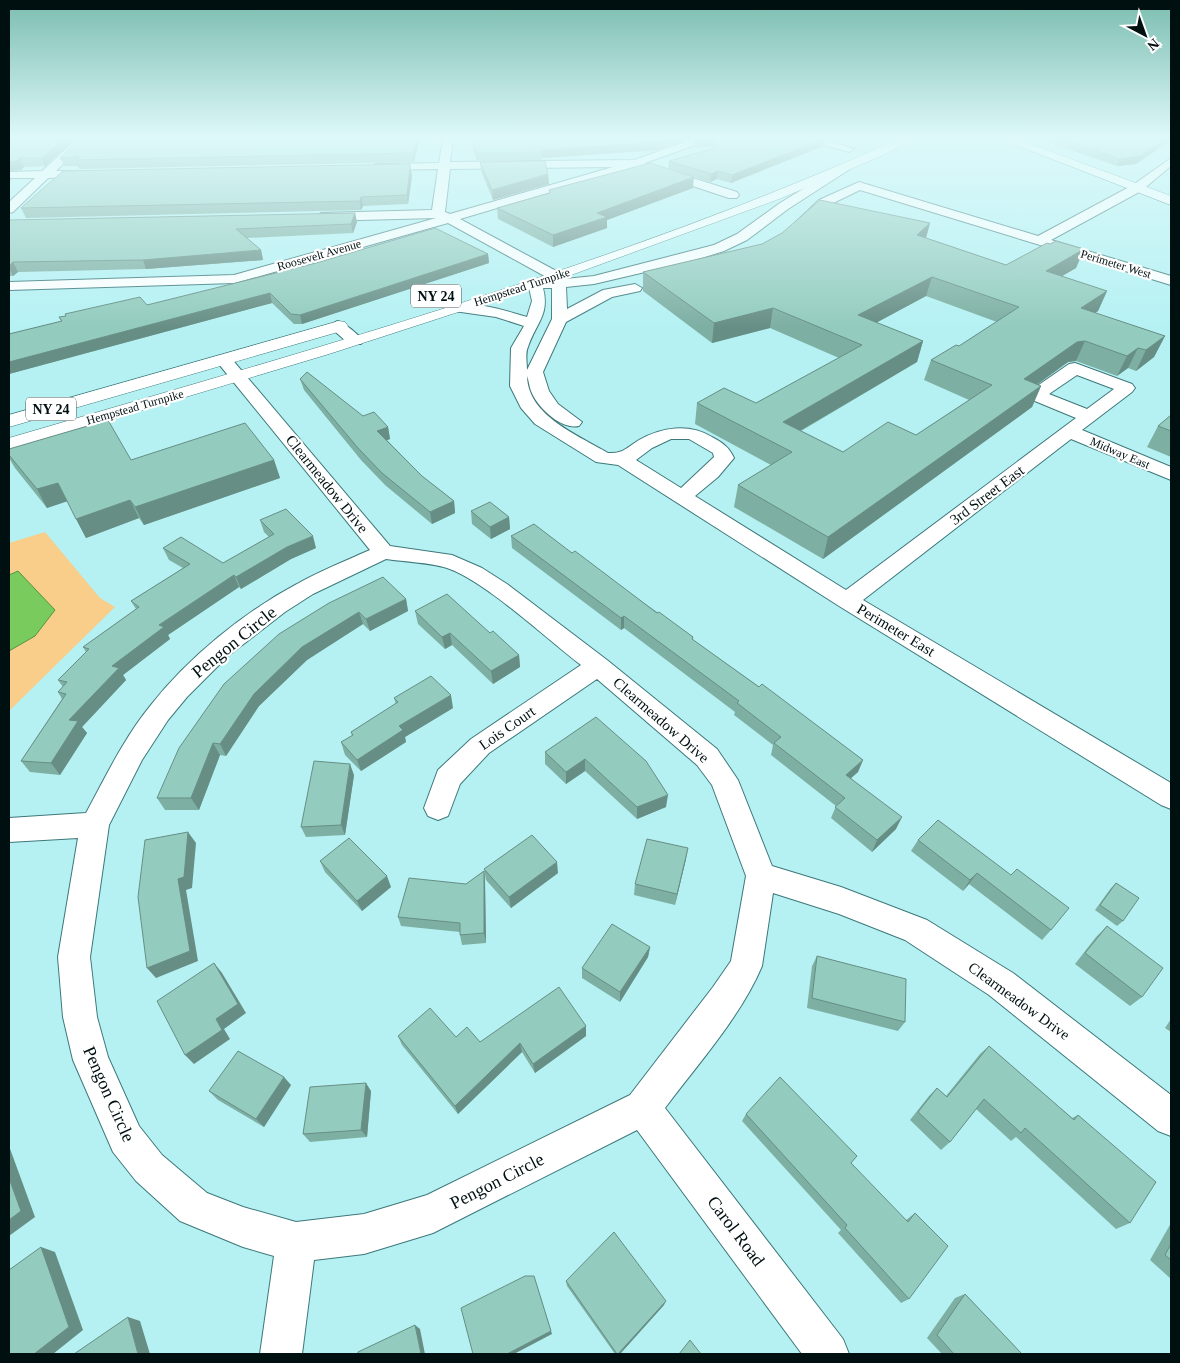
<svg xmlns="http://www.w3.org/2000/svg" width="1180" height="1363" font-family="'Times New Roman',serif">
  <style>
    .green { fill: #f8ce8a }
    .water { fill: #79cb5d; stroke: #559346 }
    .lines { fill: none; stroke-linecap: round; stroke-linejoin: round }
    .minor-casing { stroke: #3d787a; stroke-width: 2 }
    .major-casing { stroke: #3d787a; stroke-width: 1 }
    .minor { fill: #fff; fill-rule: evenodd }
    .major { fill: #fff; fill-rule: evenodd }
    .wall { fill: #7eafa3; fill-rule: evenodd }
    .shaded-wall { fill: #678e85 }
    .building { fill: #93cbbe; stroke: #678e85; fill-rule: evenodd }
    .labels { text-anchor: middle; stroke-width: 4.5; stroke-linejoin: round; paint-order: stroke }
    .far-street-label { font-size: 12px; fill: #001011; stroke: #fff }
    .shield { fill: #fff; stroke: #4c5858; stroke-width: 1 }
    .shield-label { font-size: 14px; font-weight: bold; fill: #001011 }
    .street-label { font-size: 15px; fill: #001011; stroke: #fff }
    .near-street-label { font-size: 18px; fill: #001011; stroke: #fff }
  </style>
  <rect width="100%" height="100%" fill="#b5f1f3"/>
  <path class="green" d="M45 532 100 598 115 607 9 711V543Z"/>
  <path class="water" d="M18 571 55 610 35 636 9 651V575Z"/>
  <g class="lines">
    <defs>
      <path id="minor" d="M78 138H89L56 171H94L100 174 98 176 48 178 13 212 9 213V202L35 178H9V172L42 171Z
        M443 138H453L450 162 634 160 696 138H710L709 140 645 163 737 192 739 195 737 198H729L635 167 460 219 560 273 565 279 594 276 714 245 737 234 780 203 842 165H850V169L788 209 747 240 724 251 692 261 594 284 566 287 567 309 603 290 635 284 642 288 640 291 612 297 566 322 543 372 549 391 558 404 582 422 579 426C561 430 537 407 531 391 529 386 529 381 527 376 528 416 578 435 608 453 623 454 626 448 639 440 662 427 689 423 712 437 723 443 729 447 734 458L718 477 695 496 846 590 1076 418 1030 399 1027 395 1030 391 1069 364 1075 363 1132 384 1135 388 1132 392 1082 430 1171 467V480L1071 439 863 600 1171 783V809L1161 805 839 606 618 465 596 462 535 424 521 408 510 386 511 348 524 326 496 317 454 311 451 308C460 296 514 313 527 317L532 301 528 283 535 279H550L448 223 235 283 9 290V282L234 275 436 218 321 221 315 217 321 213 432 210 438 169 376 170 370 167 376 164 439 163ZM613 167 450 214 445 212 450 169ZM543 288H552V319L527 370C527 363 525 353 528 347 536 323 550 315 543 288ZM1077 375 1114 389 1087 409 1049 394ZM671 439H689L713 453 714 457 681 488 636 460 652 448Z
        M801 138H817L854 149 849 152Z
        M1171 158V166L1141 191 1051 240 1171 276V285L860 190 827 206 807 225 802 226 796 222 819 200 859 182 1038 236 1133 185Z
        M337 321C346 324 357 333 363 341L361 344H349L329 326Z
        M224 355 230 357 390 546 452 555 482 568 507 584 607 660 717 749 738 780 772 866 841 887 927 920 1013 973 1171 1095V1136L1158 1131 989 995 905 940 839 914 773 893 762 966C741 1016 698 1064 665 1108L843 1339 849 1354H802L637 1130 433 1233 364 1254 314 1260 302 1354H260L274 1256 243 1247 180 1221 136 1181 113 1152 73 1060 63 1017 58 957 78 838 9 842V818L86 813C106 776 124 738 151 705 188 658 244 612 297 584 320 571 345 561 370 550L218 363 216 360 218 357ZM386 559C405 562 428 562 447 568 484 580 548 640 581 665L471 739 438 770 424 808 428 816 438 820 448 816 460 784 489 753 597 679 697 765 712 785 746 876 731 961 713 987 630 1095 427 1195 364 1214 296 1222 243 1207 207 1193 162 1155 139 1126 108 1057 97 1017 90 957 109 825 142 760 168 720 187 697 228 656 285 612 313 594Z"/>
      <path id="major" d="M901 138H916L881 156 779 199 563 278 329 354 9 450V438C309 350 615 267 901 138Z
        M998 138H1014L1171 196V205Z
        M339 321 345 322 348 326 345 330 9 427V415Z"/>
    </defs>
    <use href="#minor" class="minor-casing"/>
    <use href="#major" class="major-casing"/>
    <use href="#minor" class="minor"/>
    <use href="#major" class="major"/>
  </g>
  <path class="wall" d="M9 138H76L45 166 24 167 21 170 9 171Z
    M420 138 414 162 79 169 78 166H64L60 158Z
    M701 138 823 146 731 183 717 179 710 182 668 168 669 161 713 148V146L694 147 695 140Z
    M822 138H844L835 141Z
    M1036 138H1171V140L1136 164 1117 166Z
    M472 142 657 150 542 158V160L477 161 473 150Z
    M480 162 548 174 549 184 493 200 481 171Z
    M410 164 412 176 408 204 363 206 361 210 26 218 21 208Z
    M693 188 607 220V228L553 247 498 219 497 208Z
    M355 213 357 222 353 233 247 238 261 250 263 260 146 269 18 272 13 276H9V221Z
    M930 223 926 238 1006 265 1050 244 1084 249 1076 268 1062 276 1107 291 1098 311 1095 313 1165 336 1154 357 1136 371 1128 368 1117 376 1076 361 1068 362 1037 385 1041 386 1032 407 823 559 734 507 738 485 771 465 695 424 697 403H756L839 358 770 328 712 343 643 291V272ZM926 296 997 322 959 346 931 360 924 380 969 400 916 435 843 452 801 431 917 362 923 341 876 323Z
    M488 254 489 263 302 324H294L272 303 9 374V334L61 321 59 317 147 305Z
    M300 379 363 416 388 427 390 439 387 440 422 476 454 501 455 513 432 524 385 485 361 460 304 390Z
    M1171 415V457L1147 447 1158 426Z
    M9 449 131 460H274L280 478 144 525 139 518 86 538 67 501 47 508 15 468 9 458Z
    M471 511 509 517 510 529 491 539 472 524Z
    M260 520 316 548 291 559 241 589 239 587 168 635 170 639 123 675 126 680 82 727 87 733 60 775 30 772 21 761 62 699 58 692 63 687 58 680 86 652 83 647 136 609 131 601 183 568 169 560 163 548 223 563 269 537 264 532Z
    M511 536 572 553 693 637V640L863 760 858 772 851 778 896 829 872 852 831 818 836 806 771 755 773 745 734 715 735 712 624 628 621 630 512 548Z
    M406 599 408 611 370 631 363 624 307 660 259 706 226 756 220 755 199 810H165L157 798 279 634Z
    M415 611 519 655 520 667 493 684 452 645 445 649 418 624Z
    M394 698 453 708 405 737 406 742 361 771 345 755 341 742 352 736 351 732 396 704Z
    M596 717 666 807 637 819 585 771 566 784 545 764V752Z
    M354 775 345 835 306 837 301 827Z
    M938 820 1051 930 1042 940 969 884 963 891 911 851 918 840Z
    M686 859 675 905 634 895 635 884Z
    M320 861 391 887 362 911 325 872Z
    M484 869 558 873 511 908 486 880Z
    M484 871 485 881 486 943 462 945 460 935V932L401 926 398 917 466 884Z
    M1116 883 1123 921 1117 926 1095 910 1111 888Z
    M1107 926 1142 997 1130 1006 1075 964 1096 937Z
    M650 947 648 957 620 1002 582 978V968Z
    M817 956 905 1022 898 1031 807 1008 812 966Z
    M1171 1019V1032L1165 1028Z
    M398 1036 456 1037 480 1042 586 1036 535 1073 522 1052 458 1114 402 1045Z
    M989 1046 1072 1118 1078 1115 1130 1223 1116 1229 1016 1137 1011 1141 976 1109 950 1142 941 1150 910 1120 929 1096 937 1088 946 1096 980 1054Z
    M291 1085 264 1127 218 1100 209 1091Z
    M371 1091 367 1137 310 1142 303 1134Z
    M746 1114 906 1220 915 1213 909 1299 901 1303 838 1233 841 1230 742 1121Z
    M1171 1223V1279L1150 1260Z
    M566 1281 664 1305 620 1354H615L567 1286Z
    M965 1294 1022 1354H942L927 1338 955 1298Z"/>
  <path class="shaded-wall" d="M64 138H76L45 166 42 158Z
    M417 138H420L414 162 413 153Z
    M671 138H691L657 150 542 158V150Z
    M713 138V146L694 147 695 140Z
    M835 138H844L835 141Z
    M1167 138H1171V140L1136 164 1117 166 1120 159Z
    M824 139 823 146 731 183 732 175Z
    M20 158 24 167 21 170 9 171V162Z
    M410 167 412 176 408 204 407 195Z
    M718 171 717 179 710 182 711 174Z
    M548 174 549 184 493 200 492 190Z
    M9 175 11 180 9 182Z
    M694 177 693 188 607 220V228L553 247V235L597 213Z
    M361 197 363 206 361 210 360 201Z
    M355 213 357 222 353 233 351 224Z
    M930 223 925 241 917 235Z
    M1084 249 1076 268 1038 290 1046 271Z
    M261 250 263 260 146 269 143 260Z
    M488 254 489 263 302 324 300 315Z
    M13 262 18 272 13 276 9 268V266Z
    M932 277 926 296 853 335 858 315Z
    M1107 291 1098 311 1072 328 1081 308Z
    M270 293 272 303 9 374V362Z
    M773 308 770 328 712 343 714 323Z
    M1165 336 1154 357 1136 371 1146 350Z
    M923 341 917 362 779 443 783 422Z
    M1085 341 1076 361 1068 362 1015 400 1024 379 1077 342Z
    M1138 348 1128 368 1117 376 1127 356Z
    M1041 386 1032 407 823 559 828 537Z
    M388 427 390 439 380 443 377 431Z
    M274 460 280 478 144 525 135 507Z
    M58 483 68 501 47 508 37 489Z
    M130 500 139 518 86 538 76 519Z
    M454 501 455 513 432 524 430 512Z
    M509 517 510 529 491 539 490 527Z
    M313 536 316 548 291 559 241 589 236 577 287 547Z
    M234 575 239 587 168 635 170 639 123 675 126 680 82 727 87 733 60 775 51 763 69 720 112 666 159 625Z
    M406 599 408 611 370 631 366 619Z
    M359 612 363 624 307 660 259 706 226 756 220 744 254 694 302 647Z
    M624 616V628L621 630V618Z
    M450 633 452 645 445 649 442 637Z
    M519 655 520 667 493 684 491 671Z
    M451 695 453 708 405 737 406 742 361 771 357 760 399 726Z
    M213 743 220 755 199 810 191 798Z
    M585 759V771L566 784V772Z
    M863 760 858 772 842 786 846 775Z
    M350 764 354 775 345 835 341 825Z
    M668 795 666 807 637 819V807Z
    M902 817 896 829 872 852 877 840Z
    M188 832 196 843 192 888 186 890 198 961 156 978 147 968Z
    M688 848 686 859 675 905 677 894Z
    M557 862 558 873 511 908 509 897Z
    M484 871 485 881 486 943 484 933Z
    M977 873 969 884 963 891 970 880Z
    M387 876 391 887 362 911 357 901Z
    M650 947 648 957 620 1002V992Z
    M214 963 222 973 246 1013 224 1029 230 1039 194 1064 185 1055 216 1019Z
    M586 1026V1036L535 1073 533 1064Z
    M520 1043 522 1052 458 1114 455 1106Z
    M284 1077 291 1085 264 1127 256 1119Z
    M366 1083 371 1091 367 1137 361 1130Z
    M9 1146 35 1217 9 1236Z
    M41 1247 55 1252 83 1330 53 1354H34Z
    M534 1276 552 1334 514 1354H507Z
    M666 1301 664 1305 620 1354H618Z
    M128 1317 140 1321 150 1354H138Z
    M415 1325 420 1329 425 1354H421Z"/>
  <path class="building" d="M9 138H64L42 158H20L17 161 9 162Z
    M80 138H417L413 153 76 160 79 157 60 158Z
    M474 138H671L658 142 542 150V152L476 153 472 142Z
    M701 138H820L824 139 732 175 718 171 711 174 669 161 715 148 713 138 695 140Z
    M1060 138H1167L1140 156 1120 159Z
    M545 161 548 174 492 190 480 162Z
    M650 163 694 177 597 213 607 217 553 235 497 208 550 193 549 190Z
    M410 164V167L407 195 361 197 360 201 21 208 63 171Z
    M820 200 930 223 917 235 1006 265 1047 243 1050 244 1056 241 1084 249 1046 271 1107 291 1081 308 1165 336 1146 350 1138 348 1127 356 1085 341 1077 342 1024 379 1041 386 828 537 738 485 792 452 697 403 724 388 756 403 862 345 773 308 714 323 643 272 762 244 782 233ZM932 277 1019 307 959 346 956 345 931 360 992 385 916 435 888 422 843 452 783 422 923 341 858 315Z
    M355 213 351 224 236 229 261 250 143 260 13 262 9 266V220Z
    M435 228 488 254 300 315 291 314 270 293 9 362V334L62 321 59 317 66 316 65 314 140 297 147 305 316 263Z
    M307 372 363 416 374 412 388 427 377 431 422 476 454 501 430 512 382 473 358 448 300 379Z
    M1171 415V431L1158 426Z
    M108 420 131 460 245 423 274 460 135 507 130 500 76 519 58 483 37 489 9 455V449Z
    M490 502 509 517 490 527 471 511Z
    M286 509 313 536 287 547 236 577 234 575 159 625 164 627 112 666 119 668 69 720 78 721 51 763 21 761 66 694 58 692 67 682 58 680 89 649 83 647 139 607 131 601 190 564 163 548 181 537 223 563 274 534 260 520Z
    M534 524 572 553 575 551 657 613 659 612 693 637 692 639 759 687 762 684 863 760 846 775 902 817 877 840 835 807 845 798 774 743 781 737 737 703 739 701 624 616 621 618 511 536Z
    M383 577 406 599 366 619 359 612 302 647 254 694 220 744 213 743 191 798H157L179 748 224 684 279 634 329 603Z
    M447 594 490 633 493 631 519 655 491 671 450 633 442 637 415 611Z
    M431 676 451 695 399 726 403 730 357 760 341 742 353 735 351 732 398 702 394 698Z
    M596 717 646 761 668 795 637 807 585 759 566 772 545 752Z
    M314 761 350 764 341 825 301 827Z
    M938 820 1011 875 1017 869 1069 908 1051 930 977 873 970 880 918 840Z
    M188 832 184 877 178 879 190 951 147 968 138 897 145 840Z
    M532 835 557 862 509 897 484 869Z
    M349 838 387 876 357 901 320 861Z
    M647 839 688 848 677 894 635 884Z
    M484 871V933L460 935V923L398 917 409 878 466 884Z
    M1116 883 1139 898 1123 921 1100 905Z
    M612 924 650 947 620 992 582 968Z
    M1107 926 1163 968 1142 997 1085 953Z
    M817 956 906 979 905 1022 812 998Z
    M214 963 238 1004 216 1019 222 1030 185 1055 157 1001Z
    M559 987 586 1026 533 1064 520 1043 455 1106 398 1036 430 1008 456 1037 467 1027 480 1042Z
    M989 1046 1074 1120 1078 1115 1156 1182 1130 1223 1025 1128 1021 1133 984 1099 950 1142 918 1112 937 1088 947 1097Z
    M238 1051 284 1077 256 1119 209 1091Z
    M780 1077 857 1156 851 1163 908 1222 915 1213 948 1246 909 1299 845 1228 847 1225 746 1114Z
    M366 1083 361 1130 303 1134 310 1087Z
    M9 1178 21 1211 9 1220Z
    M614 1232 666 1301 618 1354H617L566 1281Z
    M1171 1244V1260L1165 1255Z
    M41 1247 69 1327 34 1354H9V1270Z
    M525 1276H534L551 1331 507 1354H473L461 1308Z
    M965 1294 1022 1354H954L937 1335Z
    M128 1317 138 1354H74Z
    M415 1325 421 1354H358V1352Z
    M690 1340 701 1354H679Z"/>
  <linearGradient id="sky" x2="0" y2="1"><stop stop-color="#7bbdb0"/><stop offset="0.42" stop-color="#def9fa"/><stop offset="1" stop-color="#def9fa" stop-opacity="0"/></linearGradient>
  <rect width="1180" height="328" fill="url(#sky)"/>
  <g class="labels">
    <g class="far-street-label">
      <text transform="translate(319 255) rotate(-16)" y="4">Roosevelt Avenue</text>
      <text transform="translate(1116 264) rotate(17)" y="4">Perimeter West</text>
      <text transform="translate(522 287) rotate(-18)" y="4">Hempstead Turnpike</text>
      <text transform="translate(135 407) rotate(-16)" y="4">Hempstead Turnpike</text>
      <text transform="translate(1120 453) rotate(23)" y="4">Midway East</text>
    </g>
    <g class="shield">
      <rect x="411" y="284.5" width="50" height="23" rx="4"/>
      <rect x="26" y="397.5" width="50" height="23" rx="4"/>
    </g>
    <g class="shield-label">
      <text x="436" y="301">NY 24</text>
      <text x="51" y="414">NY 24</text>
    </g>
    <g class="street-label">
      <text transform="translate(327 484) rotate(51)" y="5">Clearmeadow Drive</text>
      <text transform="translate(987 495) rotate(-37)" y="5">3rd Street East</text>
      <text transform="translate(896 630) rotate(31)" y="5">Perimeter East</text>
      <text transform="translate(661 720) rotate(41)" y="5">Clearmeadow Drive</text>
      <text transform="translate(507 728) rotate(-35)" y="5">Lois Court</text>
      <text transform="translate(1019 1001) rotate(36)" y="5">Clearmeadow Drive</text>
    </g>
    <g class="near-street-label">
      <text transform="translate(234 642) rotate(-39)" y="6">Pengon Circle</text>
      <text transform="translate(109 1094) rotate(66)" y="6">Pengon Circle</text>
      <text transform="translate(497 1181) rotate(-27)" y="6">Pengon Circle</text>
      <text transform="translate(736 1231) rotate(53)" y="6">Carol Road</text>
    </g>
  </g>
  <rect width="1180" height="1363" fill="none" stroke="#001011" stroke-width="20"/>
  <g transform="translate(1145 35) rotate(139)" stroke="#ffffff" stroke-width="4" paint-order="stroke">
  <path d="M0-4L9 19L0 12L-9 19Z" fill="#001011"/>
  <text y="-8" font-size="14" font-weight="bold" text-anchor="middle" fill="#001011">N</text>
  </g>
</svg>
